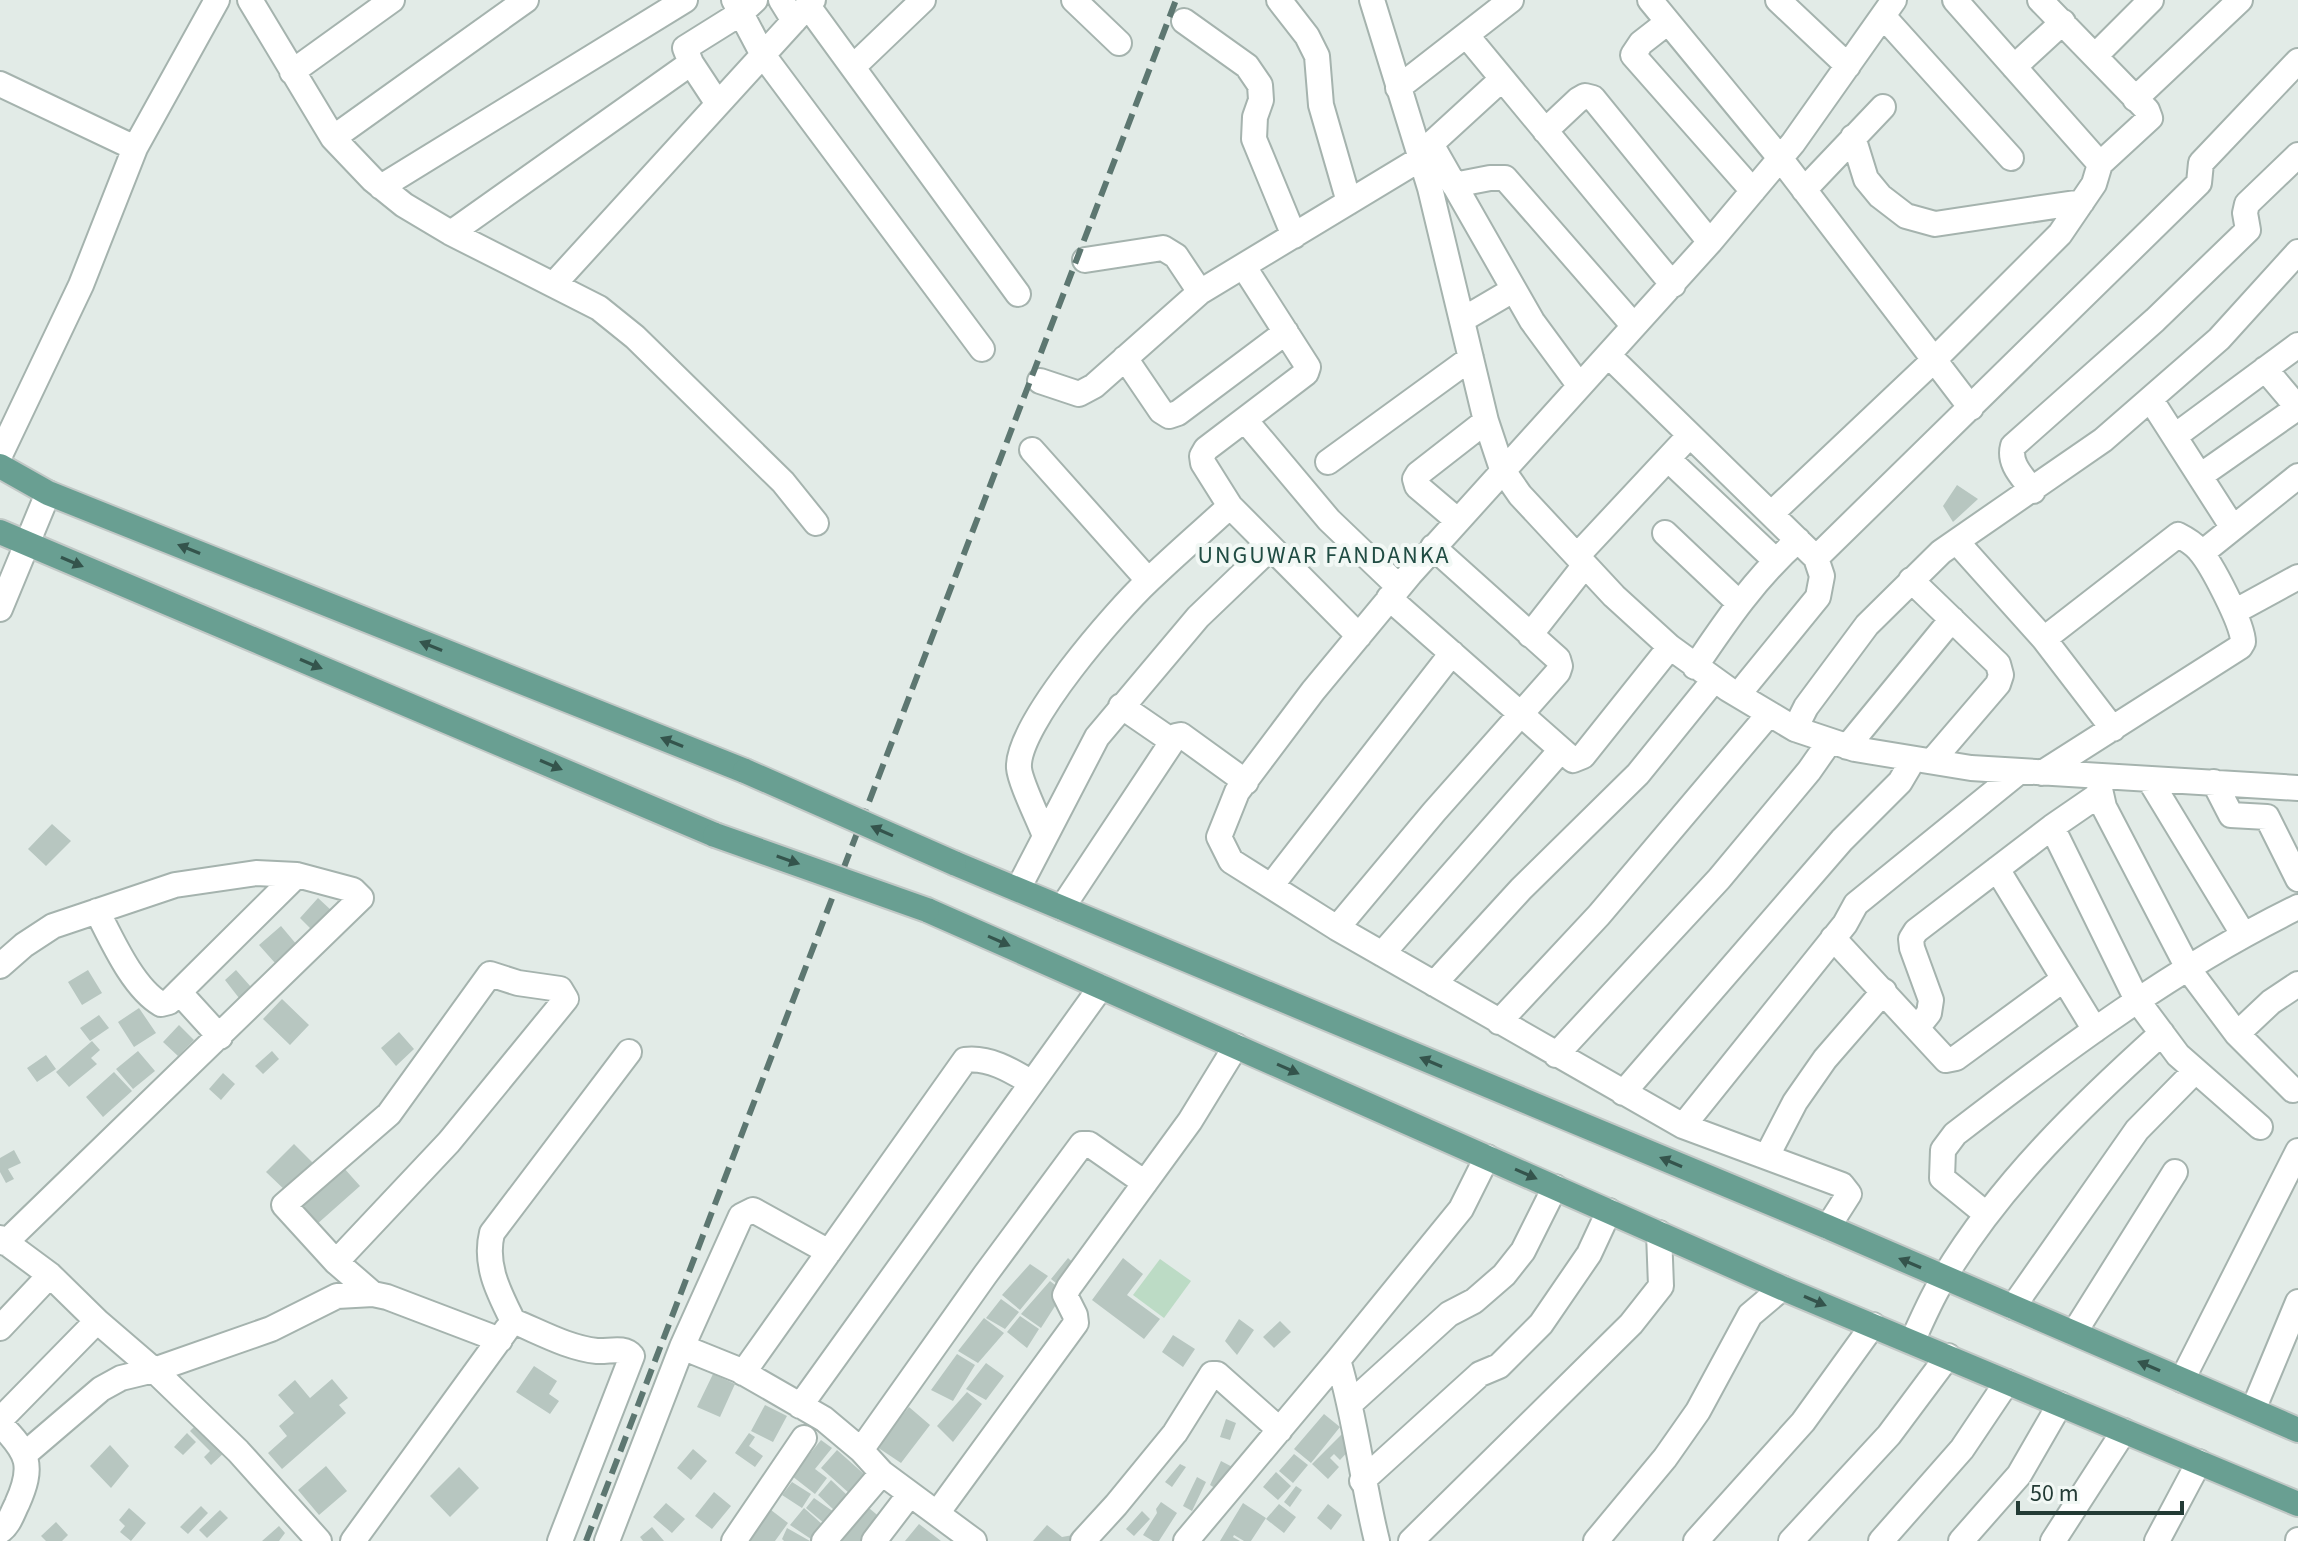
<svg xmlns="http://www.w3.org/2000/svg" width="2298" height="1541" font-family="'Source Sans 3',sans-serif">
  <style>
    .green { fill: #bcdbc5 }
    .building { fill: #b7c6c0 }
    .lines { fill: none; stroke-linecap: round; stroke-linejoin: round }
    .minor-casing { stroke: #a5b3ae; stroke-width: 28 }
    .major-casing { stroke: #c1c8c6; stroke-width: 28 }
    .minor { stroke: #fff; stroke-width: 24 }
    .major { stroke: #699f92; stroke-width: 24 }
    .rail { stroke: #5d7771; stroke-width: 6; stroke-dasharray: 16 8; stroke-linecap: butt }
    .major-bridge-casing { stroke: #c1c8c6; stroke-width: 28; stroke-linecap: butt }
    .major-bridge { stroke: #699f92; stroke-width: 24 }
    .oneway { fill: #34544c }
    .labels { text-anchor: middle; stroke-width: 8; stroke-linejoin: round; paint-order: stroke }
    .quarter-label { font-size: 24px; letter-spacing: 2px; fill: #204c43; stroke: #f2f8f5 }
  </style>
  <rect width="100%" height="100%" fill="#e2ebe7"/>
  <path class="green" d="M1160 1259 1191 1281 1164 1318 1133 1295Z"/>
  <path class="building" d="M1957 485 1978 499 1953 522 1943 506Z
    M52 824 71 841 46 866 28 849Z
    M318 898 332 911 313 931 300 918Z
    M281 926 297 945 275 963 259 945Z
    M88 970 102 993 82 1005 68 982Z
    M236 970 251 987 239 998 225 980Z
    M282 999 309 1025 290 1045 263 1019Z
    M139 1008 156 1033 134 1047 118 1022Z
    M99 1015 109 1028 90 1041 80 1028Z
    M179 1025 194 1040 178 1056 163 1042Z
    M399 1032 414 1049 396 1066 381 1048Z
    M92 1041 100 1050 91 1058 97 1064 69 1087 56 1072Z
    M138 1051 155 1071 133 1089 116 1069Z
    M272 1051 279 1059 263 1074 255 1066Z
    M46 1055 56 1069 37 1082 27 1068Z
    M114 1072 132 1091 103 1117 86 1097Z
    M223 1073 235 1084 221 1100 209 1089Z
    M294 1144 315 1165 288 1193 266 1172Z
    M14 1150 21 1163 8 1169 14 1179 6 1183 0 1172V1158Z
    M343 1167 360 1186 316 1225 299 1206Z
    M1068 1258 1080 1269 1066 1291 1051 1279Z
    M1123 1258 1143 1274 1127 1295 1160 1319 1144 1339 1092 1300Z
    M1030 1264 1048 1276 1020 1310 1002 1295Z
    M1050 1281 1064 1292 1041 1328 1021 1314Z
    M1001 1299 1019 1312 1005 1329 986 1318Z
    M1020 1316 1039 1329 1027 1348 1007 1332Z
    M984 1318 1004 1333 978 1363 958 1351Z
    M1239 1319 1254 1330 1237 1355 1225 1341Z
    M1280 1321 1291 1332 1274 1348 1263 1337Z
    M1173 1335 1195 1349 1183 1367 1162 1352Z
    M957 1354 975 1365 953 1401 931 1390Z
    M986 1363 1004 1376 986 1400 966 1389Z
    M534 1366 557 1381 549 1394 559 1401 550 1414 516 1392Z
    M713 1374 735 1384 720 1417 697 1407Z
    M332 1379 348 1398 339 1405 346 1413 282 1469 268 1453 287 1436 279 1426 294 1413 278 1395 295 1380 310 1398Z
    M967 1392 982 1404 953 1442 937 1426Z
    M765 1405 787 1416 773 1442 751 1431Z
    M909 1407 930 1425 901 1463 877 1447Z
    M1324 1414 1340 1427 1311 1463 1294 1449Z
    M1226 1419 1236 1423 1230 1440 1220 1437Z
    M199 1422 227 1450 211 1465 204 1457 210 1451 190 1431Z
    M187 1433 196 1442 183 1455 174 1447Z
    M749 1433 755 1437 749 1446 763 1456 755 1467 735 1453Z
    M1342 1434 1354 1445 1340 1460 1334 1454 1330 1458 1339 1467 1328 1479 1312 1464Z
    M821 1440 832 1448 815 1469 827 1478 815 1494 792 1476Z
    M110 1445 129 1466 111 1488 90 1466Z
    M693 1449 707 1461 691 1480 677 1468Z
    M837 1450 865 1475 849 1493 821 1468Z
    M1294 1454 1308 1465 1293 1483 1279 1471Z
    M1221 1461 1240 1471 1220 1491 1210 1485Z
    M1180 1464 1186 1467 1172 1487 1165 1482Z
    M326 1466 347 1491 319 1515 298 1490Z
    M459 1467 479 1488 450 1517 430 1496Z
    M1276 1472 1291 1486 1278 1500 1263 1487Z
    M1197 1477 1206 1482 1192 1511 1183 1506Z
    M831 1480 847 1495 834 1510 818 1495Z
    M792 1482 811 1494 802 1508 782 1495Z
    M1296 1486 1302 1490 1290 1507 1284 1502Z
    M714 1492 731 1506 712 1529 695 1516Z
    M814 1498 834 1512 825 1524 806 1508Z
    M1161 1502 1177 1513 1159 1541H1153L1143 1535 1157 1513 1156 1509Z
    M666 1503 685 1519 672 1533 653 1517Z
    M863 1503 882 1519 864 1541H843L836 1535Z
    M1243 1503 1266 1518 1251 1541H1244L1234 1535 1233 1537 1240 1541H1220Z
    M1279 1504 1296 1517 1284 1533 1266 1519Z
    M1328 1504 1342 1515 1331 1530 1317 1518Z
    M201 1506 208 1513 188 1534 180 1527Z
    M129 1508 146 1523 131 1541 120 1532 125 1526 119 1520Z
    M804 1508 823 1525 811 1539 790 1525Z
    M220 1510 228 1518 207 1538 199 1530Z
    M771 1510 788 1523 775 1541H748Z
    M1142 1511 1150 1519 1134 1536 1126 1529Z
    M56 1522 68 1535 62 1541H46L41 1536Z
    M919 1524 941 1541H905Z
    M1047 1525 1062 1537 1073 1535 1075 1541H1033Z
    M279 1526 285 1533 279 1541H262Z
    M652 1527 664 1541H643L640 1537Z
    M787 1528 810 1541H784L782 1539Z"/>
  <g class="lines">
    <defs>
      <path id="minor" d="M250 0 333 138 373 180 404 205 451 233 599 308 635 337 783 482 816 523
        M734 0 763 55 982 349
        M781 0 794 21
        M1074 0 1119 43
        M1279 0 1307 36 1317 56 1321 105 1349 202
        M1372 0 1430 188 1486 421 1502 469 1520 495 1614 596 1670 647 1728 689 1795 729 1855 749 1971 768 2298 788
        M1650 0 1780 158 1971 408
        M1778 0 1848 66
        M1955 0 2100 164
        M808 6 1018 294
        M1883 16 2011 158
        M1184 21 1247 66 1260 85 1261 100 1255 117 1254 139 1294 236
        M1668 22 1641 43 1633 55 1753 191
        M1467 36 1673 285
        M2095 56 2151 0
        M691 63 718 104
        M853 67 923 0
        M2014 67 2063 22
        M292 72 392 0
        M0 84 135 148
        M1398 88 1511 0
        M2135 99 2240 0
        M1545 131 1578 100 1585 96 1593 98 1710 242
        M1853 137 1866 179 1880 196 1906 216 1935 224 2082 202
        M333 138 526 0
        M1431 144 1532 321 1579 385
        M1454 185 1490 178H1505L1634 326
        M381 187 685 0
        M1804 190 1883 107
        M451 233 691 63 685 48 741 13 755 0
        M1085 260 1163 248 1176 256 1200 292
        M1244 267 1308 367 1306 373 1206 449 1202 456 1203 463 1230 506 1359 636
        M554 284 813 0
        M1462 320 1513 290
        M1608 355 1816 558 1822 576 1818 597 1738 695
        M1125 358 1161 411 1169 416 1178 413 1286 332
        M2265 369 2298 408
        M1040 381 1079 394 1094 386 1200 292 1420 159 1431 144 1502 79
        M2151 400 2233 528
        M1245 420 1329 520 1399 587
        M2175 436 2298 345
        M1032 450 1148 580
        M0 455 81 285 135 148 217 0
        M1668 459 1775 560
        M1328 462 1471 358
        M2200 476 2297 408
        M2033 491C2023 477 2008 464 2013 446L2155 320 2248 230 2245 213 2247 204 2298 155
        M1771 514 1933 361 2060 234 2094 184 2100 164 2150 118 2147 110 2040 0
        M1457 520 1417 486 1415 479 1418 474 1486 421
        M1665 533 1739 603
        M1957 542 2044 639 2113 729
        M2202 553 2298 476
        M1577 556 1690 435
        M1816 558 2199 183 2201 163 2298 61
        M1911 580 1998 664 2001 675 1998 684 1932 761
        M1389 598 1573 760 1583 756 1670 647
        M0 609 48 493
        M2234 612 2298 577
        M1530 635 1585 565
        M1695 667C1726 621 1756 577 1798 540
        M1121 706 1172 741
        M1795 729 1806 707 1867 625 1941 552 2103 440 2219 339 2298 252
        M1847 747 1952 619
        M2042 773 2240 647 2243 642C2243 624 2211 563 2199 550 2193 543 2186 539 2178 535L2044 639
        M2097 776 2104 807 2189 970 2237 1034 2293 1090
        M2149 779 2243 934
        M2214 782 2231 815 2267 817 2298 879
        M2052 827 2137 1000 2178 1055 2260 1127
        M1045 836C1039 820 1020 782 1019 768 1016 725 1117 610 1149 580 1175 555 1203 531 1230 506
        M1997 869 2095 1030
        M1271 886 1452 653
        M1018 889 1097 737 1198 617 1270 548
        M1062 908 1176 736 1181 735 1246 782
        M97 911C112 940 133 988 161 1004L169 1002 179 992 297 875
        M1337 928 1434 812 1558 672 1560 666 1558 659 1433 547
        M1833 938 1946 1060 1956 1058 2064 979
        M1382 954 1561 750
        M0 966 24 945 53 926 175 885 256 873 297 875 353 890 361 898 5 1243
        M1434 984 1521 889 1638 774 1714 680
        M179 992 220 1037
        M1499 1022 1599 915 1769 714
        M1917 1028 1929 1013 1931 1000 1912 948 1911 939 1916 931 2052 827 2100 794
        M2237 1034 2271 1002 2298 984
        M1556 1055 1719 879 1809 771 1830 741
        M1623 1093 1842 840 1900 782 1913 760
        M1683 1126 1845 924 1856 904 2020 771
        M1767 1156 1795 1102 1825 1059 1884 991
        M1986 1214 1942 1178 1943 1150 1955 1134C2064 1050 2175 967 2298 907
        M1828 1227 1849 1194 1842 1185 1683 1126 1337 928 1231 861 1219 837 1237 792 1313 691 1410 574 1710 242 1793 143 1894 0
        M0 1238 50 1275 97 1321 154 1370 238 1451 319 1541
        M336 1262 449 1142 566 999 560 989 518 983 490 974 389 1114 284 1205 336 1262 373 1294
        M2013 1307 2137 1130 2195 1071
        M0 1328 50 1275
        M2074 1333 2175 1172
        M1912 1342C1922 1320 1932 1296 1945 1276 2001 1183 2082 1105 2162 1033
        M682 1347 741 1216 753 1210 829 1252
        M1338 1360C1356 1419 1362 1481 1377 1541
        M743 1373 965 1060C990 1057 1012 1071 1032 1083
        M2182 1380 2298 1151
        M1351 1403 1449 1314 1474 1301 1504 1275 1523 1251 1555 1187
        M800 1406 1101 987
        M2253 1410 2298 1302
        M0 1420 97 1321
        M0 1424C29 1453 34 1466 17 1504 12 1514 9 1525 0 1531
        M861 1450 985 1275 1082 1144H1089L1145 1183
        M25 1454 101 1389 121 1378 154 1370 271 1329 337 1296 373 1294 387 1297 500 1340
        M1362 1481 1480 1374 1499 1366 1541 1324 1589 1254 1609 1211
        M938 1512 1076 1323 1075 1315 1065 1295 1069 1287 1190 1121 1236 1046
        M353 1541 507 1329
        M560 1541 632 1356C624 1346 609 1352 597 1351 568 1348 540 1332 513 1321 499 1293 484 1265 492 1233L629 1052
        M607 1541 682 1347 739 1370 824 1419 861 1450 882 1473 974 1541
        M734 1541 804 1438
        M824 1541 882 1473
        M874 1541 910 1494
        M1083 1541 1116 1505 1175 1433 1212 1374H1217L1280 1430
        M1186 1541 1338 1360 1461 1209 1487 1157
        M1411 1541 1631 1324 1661 1286 1659 1233
        M1596 1541 1665 1458 1698 1411 1750 1315 1782 1288
        M1696 1541 1803 1422 1873 1325
        M1791 1541 1889 1435 1948 1356
        M1881 1541 1962 1449 2007 1382
        M1961 1541 2019 1475 2060 1404
        M2053 1541 2124 1431
        M2157 1541 2199 1462
        M2298 1541V1540"/>
      <path id="major" d="M0 466 48 493 745 771
        M0 532 715 835
        M954 863 1828 1227 2298 1430
        M927 910 1782 1288 2298 1504"/>
    </defs>
    <use href="#minor" class="minor-casing"/>
    <use href="#major" class="major-casing"/>
    <use href="#minor" class="minor"/>
    <use href="#major" class="major"/>
    <path class="rail" d="M586 1541 1176 0"/>
    <defs>
      <path id="major-bridge" d="M745 771 954 863
        M715 835 927 910"/>
    </defs>
    <use href="#major-bridge" class="major-bridge-casing"/>
    <use href="#major-bridge" class="major-bridge"/>
  </g>
  <defs><path id="oneway-solid" d="M-6-.8H1V-3.2L6.5 0L1 3.2V.8H-6Z" transform="scale(2)"/></defs>
  <g class="oneway">
    <use href="#oneway-solid" transform="translate(189 549) rotate(-158)"/>
    <use href="#oneway-solid" transform="translate(72 562) rotate(23)"/>
    <use href="#oneway-solid" transform="translate(431 646) rotate(-158)"/>
    <use href="#oneway-solid" transform="translate(311 664) rotate(23)"/>
    <use href="#oneway-solid" transform="translate(672 742) rotate(-158)"/>
    <use href="#oneway-solid" transform="translate(551 765) rotate(23)"/>
    <use href="#oneway-solid" transform="translate(882 831) rotate(-156)"/>
    <use href="#oneway-solid" transform="translate(788 860) rotate(19)"/>
    <use href="#oneway-solid" transform="translate(999 941) rotate(24)"/>
    <use href="#oneway-solid" transform="translate(1431 1062) rotate(-157)"/>
    <use href="#oneway-solid" transform="translate(1288 1069) rotate(24)"/>
    <use href="#oneway-solid" transform="translate(1671 1162) rotate(-157)"/>
    <use href="#oneway-solid" transform="translate(1526 1174) rotate(24)"/>
    <use href="#oneway-solid" transform="translate(1910 1263) rotate(-157)"/>
    <use href="#oneway-solid" transform="translate(1815 1301) rotate(23)"/>
    <use href="#oneway-solid" transform="translate(2149 1366) rotate(-157)"/>
  </g>
  <g class="labels">
    <g class="quarter-label">
      <text x="1324" y="563">UNGUWAR FANDANKA</text>
    </g>
  </g>
  <path d="M2018 1501v12h164v-12" fill="none" stroke="#233b35" stroke-width="4"/>
  <text x="2030" y="1501" font-size="24" fill="#233b35" stroke="#f2f8f5" stroke-width="6" paint-order="stroke">50 m</text>
</svg>
